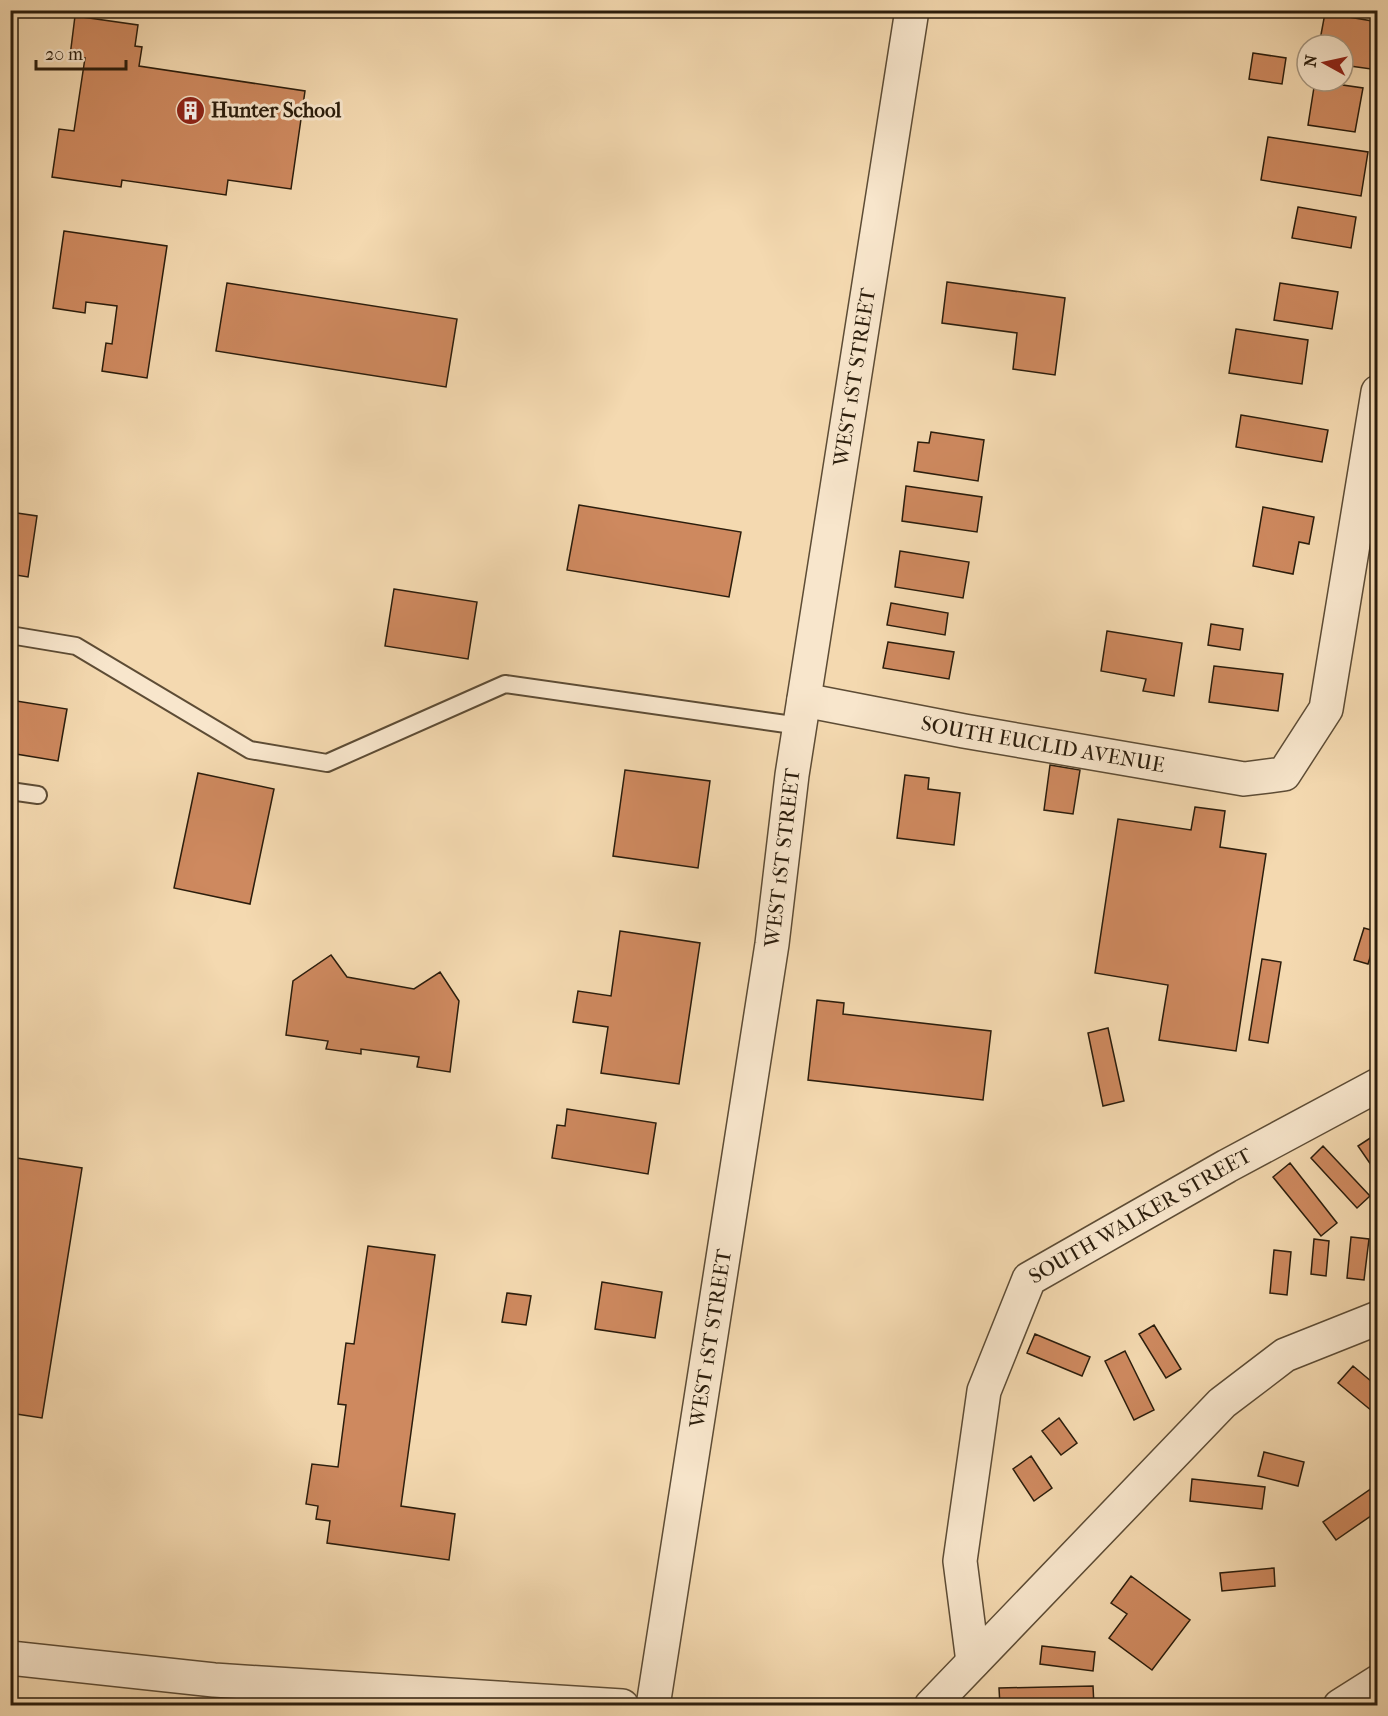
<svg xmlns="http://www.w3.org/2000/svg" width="1388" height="1716" font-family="'IM FELL French Canon',serif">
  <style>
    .building { fill: #ce895f; stroke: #2b1d0c; stroke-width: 1.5 }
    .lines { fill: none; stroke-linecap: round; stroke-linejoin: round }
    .service-casing { stroke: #5d4c35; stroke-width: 20 }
    .minor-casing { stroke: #5d4c35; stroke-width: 36 }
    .tertiary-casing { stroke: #5d4c35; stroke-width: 36 }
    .service { stroke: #f8e6cc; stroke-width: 16 }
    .minor { stroke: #f8e6cc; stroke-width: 33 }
    .tertiary { stroke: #f8e6cc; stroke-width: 33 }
    .labels { text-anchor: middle; stroke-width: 6; stroke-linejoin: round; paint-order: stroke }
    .poi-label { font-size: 21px; font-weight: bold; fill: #2b1d0c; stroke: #f8e6cc; text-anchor: start }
    .street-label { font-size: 21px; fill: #2b1d0c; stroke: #f8e6cc }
  </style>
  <rect width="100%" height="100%" fill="#f4d9b0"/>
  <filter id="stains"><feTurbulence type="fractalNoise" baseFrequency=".00333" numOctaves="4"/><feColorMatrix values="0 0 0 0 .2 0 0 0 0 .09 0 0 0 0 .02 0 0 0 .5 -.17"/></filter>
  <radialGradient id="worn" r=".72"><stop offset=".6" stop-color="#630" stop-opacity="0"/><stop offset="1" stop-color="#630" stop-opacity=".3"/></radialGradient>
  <path class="building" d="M1325 13 1378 22V31L1371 69 1343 65V45H1337L1338 43 1320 40Z
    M75 16 138 25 135 46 142 47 139 66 305 91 291 189 228 180 226 195 122 180 121 187 52 177 59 129 74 131 85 58 70 56Z
    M1253 53 1286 58 1282 84 1249 79Z
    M1315 81 1363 88 1355 132 1308 125Z
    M1268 137 1368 152 1361 196 1261 180Z
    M1298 207 1356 217 1351 248 1292 238Z
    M64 231 167 246 147 378 102 371 106 343 112 344 117 306 86 302 85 313 53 308Z
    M947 282 1065 298 1055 375 1013 369 1017 333 942 323Z
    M227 283 457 319 446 387 216 351Z
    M1280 283 1338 292 1332 329 1274 320Z
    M1236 329 1308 340 1302 384 1229 373Z
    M1241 415 1328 430 1322 462 1236 447Z
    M931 432 984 440 978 481 914 471 918 442 929 443Z
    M906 486 982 497 977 532 902 521Z
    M579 505 741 532 729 597 567 570Z
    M1263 507 1314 517 1309 544 1299 542 1293 574 1253 566Z
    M10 512 37 516 28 577 10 574Z
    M900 551 969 562 963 598 895 587Z
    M394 589 477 602 468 659 385 646Z
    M891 603 948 613 945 635 887 625Z
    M1211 624 1243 629 1240 650 1208 645Z
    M1107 631 1182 643 1174 696 1143 691 1146 679 1101 671Z
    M888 642 954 652 949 679 883 668Z
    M1214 666 1283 674 1278 711 1209 702Z
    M10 700 67 709 58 761 10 753Z
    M1050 765 1080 770 1073 814 1044 810Z
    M625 770 710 781 698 868 613 856Z
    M198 773 274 789 250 904 174 888Z
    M905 775 929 778 928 789 960 793 954 845 897 838Z
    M1195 807 1225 811 1220 847 1266 854 1236 1051 1159 1040 1168 985 1095 973 1118 819 1191 830Z
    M1364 928 1378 932 1368 964 1354 960Z
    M620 931 700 943 679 1084 601 1073 608 1027 573 1022 578 991 611 996Z
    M331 955 347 977 414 989 440 972 459 1001 450 1072 417 1067 419 1057 361 1049V1054L326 1049 328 1041 286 1035 293 981Z
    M1262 959 1281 962 1268 1043 1249 1040Z
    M817 1000 844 1003 843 1014 991 1031 983 1100 808 1080Z
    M1108 1028 1124 1101 1103 1106 1088 1033Z
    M567 1109 656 1123 648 1174 552 1158 557 1125 565 1126Z
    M1378 1133V1175L1358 1146Z
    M1323 1146 1370 1196 1357 1208 1311 1158Z
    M10 1157 82 1168 42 1418 10 1413Z
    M1290 1163 1337 1223 1321 1236 1273 1177Z
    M1351 1237 1369 1239 1364 1280 1347 1278Z
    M1314 1239 1329 1241 1326 1276 1311 1274Z
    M368 1246 435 1255 401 1506 455 1514 449 1560 327 1543 330 1521 316 1519 318 1506 306 1504 312 1464 338 1467 346 1405 338 1404 346 1343 354 1344Z
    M1274 1250 1291 1252 1287 1295 1270 1293Z
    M602 1282 662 1292 655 1338 595 1329Z
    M507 1293 531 1296 526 1325 502 1322Z
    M1154 1325 1181 1369 1166 1378 1139 1334Z
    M1035 1334 1090 1357 1082 1376 1027 1353Z
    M1125 1351 1154 1410 1134 1420 1105 1361Z
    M1353 1366 1378 1387V1416L1338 1383Z
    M1059 1418 1077 1443 1061 1455 1042 1431Z
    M1264 1452 1304 1462 1298 1486 1258 1476Z
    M1031 1456 1052 1488 1034 1501 1013 1469Z
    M1192 1479 1265 1487 1262 1509 1190 1501Z
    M1378 1484V1511L1336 1540 1323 1522Z
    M1274 1568 1275 1586 1222 1591 1220 1573Z
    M1131 1576 1190 1620 1152 1670 1109 1638 1127 1614 1111 1603Z
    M1042 1646 1095 1652 1093 1671 1040 1664Z
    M1093 1686 1094 1706H1000L999 1688Z"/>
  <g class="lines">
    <defs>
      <path id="service" d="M10 635 76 646 250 750 327 763 505 684 800 726
        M10 791 38 795
        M252 1706 253 1683"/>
      <g id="minor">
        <path id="s1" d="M804 700 964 731 1244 779 1284 774 1326 709 1378 392"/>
        <path id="s2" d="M973 1662 960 1561 984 1391 1029 1279 1227 1166 1378 1085"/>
        <path d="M931 1706 1222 1403 1285 1355 1378 1318"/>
      </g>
      <g id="tertiary">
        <path d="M10 1658 214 1680 622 1706"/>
        <path id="s3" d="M653 1706 772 944 792 775 912 10"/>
        <path d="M1340 1706 1378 1682"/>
      </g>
    </defs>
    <use href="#service" class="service-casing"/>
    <use href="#minor" class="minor-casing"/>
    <use href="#tertiary" class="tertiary-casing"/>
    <use href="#service" class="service"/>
    <use href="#minor" class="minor"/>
    <use href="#tertiary" class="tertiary"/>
  </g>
  <defs>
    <symbol id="building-disc" viewBox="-11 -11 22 22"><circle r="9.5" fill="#8f2418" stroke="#f8e6cc"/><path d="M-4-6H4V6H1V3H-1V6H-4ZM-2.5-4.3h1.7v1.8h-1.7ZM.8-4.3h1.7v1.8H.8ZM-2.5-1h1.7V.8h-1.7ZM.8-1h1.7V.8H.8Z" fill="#fff"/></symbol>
  </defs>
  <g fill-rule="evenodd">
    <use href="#building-disc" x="174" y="94" width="33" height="33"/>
  </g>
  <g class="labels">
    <g class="poi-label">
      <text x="211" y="117">Hunter School</text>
    </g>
    <g class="street-label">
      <text dy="7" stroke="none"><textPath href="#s3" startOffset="1344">WEST 1ST STREET</textPath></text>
      <text dy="7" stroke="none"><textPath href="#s1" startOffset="243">SOUTH EUCLID AVENUE</textPath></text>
      <text dy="7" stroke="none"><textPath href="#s3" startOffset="858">WEST 1ST STREET</textPath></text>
      <text dy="7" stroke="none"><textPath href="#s2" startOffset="522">SOUTH WALKER STREET</textPath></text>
      <text dy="7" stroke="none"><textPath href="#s3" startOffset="372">WEST 1ST STREET</textPath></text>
    </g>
  </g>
  <rect width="1388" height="1716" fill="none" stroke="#f4d9b0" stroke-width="36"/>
  <rect x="12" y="12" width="1364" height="1692" fill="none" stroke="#2b1d0c" stroke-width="3"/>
  <rect x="18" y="18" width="1352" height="1680" fill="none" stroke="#2b1d0c" stroke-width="1.5"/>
  <g transform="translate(1325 63) rotate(278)"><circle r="28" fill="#f8e6cc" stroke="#a6967f" stroke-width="1.5"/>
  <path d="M0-4.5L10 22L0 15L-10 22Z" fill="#8f2418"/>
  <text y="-9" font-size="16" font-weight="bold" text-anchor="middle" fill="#2b1d0c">N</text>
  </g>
  <path d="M36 60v9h90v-9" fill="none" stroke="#2b1d0c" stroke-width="3"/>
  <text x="45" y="60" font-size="18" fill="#2b1d0c" stroke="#f8e6cc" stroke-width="4.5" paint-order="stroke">20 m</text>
  <rect width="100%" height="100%" filter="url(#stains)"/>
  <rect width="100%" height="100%" fill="url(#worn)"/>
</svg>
